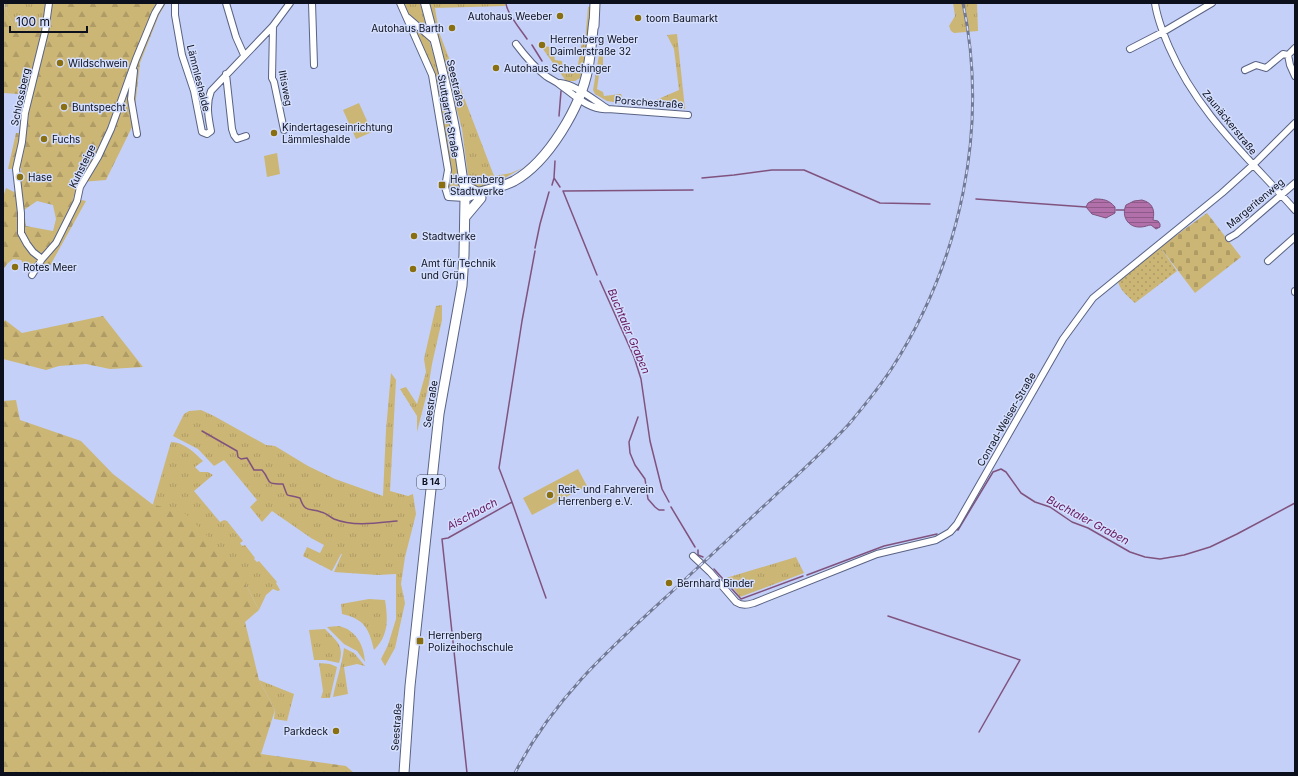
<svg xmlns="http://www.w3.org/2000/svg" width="1298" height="776" font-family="Inter,sans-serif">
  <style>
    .grass { fill: url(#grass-tufts) }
    .forest { fill: url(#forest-firs); fill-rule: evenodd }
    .cemetery { fill: url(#cemetery-stones) }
    .park { fill: #ccb675 }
    .garden { fill: url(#garden-dots) }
    .water { fill: url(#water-rules); stroke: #80537f }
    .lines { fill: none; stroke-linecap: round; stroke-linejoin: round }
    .stream { stroke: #80537f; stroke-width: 1.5 }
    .minor-casing { stroke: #596384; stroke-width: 8 }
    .secondary-casing { stroke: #596384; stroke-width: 10 }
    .primary-casing { stroke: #596384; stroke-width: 11 }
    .minor { stroke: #fff; stroke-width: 6 }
    .secondary { stroke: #fff; stroke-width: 8 }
    .primary { stroke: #fff; stroke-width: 9 }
    .rail-casing { stroke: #717994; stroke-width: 3 }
    .rail { stroke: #d4defd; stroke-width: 1.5; stroke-dasharray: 4.5; stroke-linecap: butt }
    .poi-dot { fill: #896f0f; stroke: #d4defd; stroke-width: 1.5 }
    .labels { text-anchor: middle; stroke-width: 3; stroke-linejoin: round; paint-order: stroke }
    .shield { fill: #d4defd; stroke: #484d60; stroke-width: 1 }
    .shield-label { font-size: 9px; font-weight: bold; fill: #0c0f1c }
    .poi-label { font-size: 10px; fill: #0c0f1c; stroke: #d4defd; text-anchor: start }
    .street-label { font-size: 10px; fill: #0c0f1c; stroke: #d4defd }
    .water-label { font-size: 11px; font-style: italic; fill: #65145e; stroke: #d4defd }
  </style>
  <defs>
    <pattern id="grass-tufts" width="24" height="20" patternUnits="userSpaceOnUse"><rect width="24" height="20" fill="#ccb675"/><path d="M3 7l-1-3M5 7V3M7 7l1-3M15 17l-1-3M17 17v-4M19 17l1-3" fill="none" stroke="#ae9b65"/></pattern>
    <pattern id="forest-firs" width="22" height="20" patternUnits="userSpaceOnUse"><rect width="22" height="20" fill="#ccb675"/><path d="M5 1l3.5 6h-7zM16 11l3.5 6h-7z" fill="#ae9b65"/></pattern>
    <pattern id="cemetery-stones" width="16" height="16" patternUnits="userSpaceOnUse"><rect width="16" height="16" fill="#ccb675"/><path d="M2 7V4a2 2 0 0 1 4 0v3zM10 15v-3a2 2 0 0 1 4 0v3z" fill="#ae9b65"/></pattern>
    <pattern id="garden-dots" width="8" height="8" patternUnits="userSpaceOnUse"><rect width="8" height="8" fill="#ccb675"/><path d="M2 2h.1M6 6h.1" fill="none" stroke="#ae9b65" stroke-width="1.8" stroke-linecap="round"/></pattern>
    <pattern id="water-rules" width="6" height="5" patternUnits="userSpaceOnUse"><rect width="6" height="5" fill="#b170a9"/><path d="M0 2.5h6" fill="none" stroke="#8e5a89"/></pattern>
  </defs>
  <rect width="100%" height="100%" fill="#c4d0f7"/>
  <path class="grass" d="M7 3H46L43 23 19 34 6 12Z
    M403 3H420L428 32 407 13Z
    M428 3H505V6L435 8 439 32 494 176 511 173 522 168 493 185 474 188 468 176 462 129Z
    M953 3H977L978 31 954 33 951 31 949 26 955 16Z
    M591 6C588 30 588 55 580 78L575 81H566L540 45 550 47V54L554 55 555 60 562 61 563 71 577 70 582 42 585 41 588 7Z
    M415 25 429 40 441 78 451 122 460 181C459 187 458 189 452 191L450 190 448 187 451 174V168L437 84 414 26Z
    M677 34 685 109 635 104 648 99 649 103 679 90 674 49 667 35Z
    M600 49H603V69H601V73L599 75 597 89 603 92 604 96 621 94 624 101 628 100 627 104 607 101 595 94 593 90Z
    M442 305V320L432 364 428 389 417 432V416L400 389 406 387 417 404 426 372 424 359 436 306Z
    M391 373 396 380 390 491 408 496 413 494 416 514 405 557 401 584 405 603 395 648 385 666 381 659 388 645 396 619V574L378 575 334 572 342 554H341L332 571 303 556 307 547 320 553 324 545 311 538 272 511 262 522 250 507 257 500 224 460 214 466 198 449 173 436 184 414 189 411 201 410 214 416 266 445 275 446 308 466 335 479 383 496 386 430Z
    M171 442C184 442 195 453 203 461L195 467 200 472H208L213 475 194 491 220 522 224 520 227 521 243 541 240 543 242 546 245 545 255 558 254 559 257 562 259 561 277 582 276 583 280 590 278 591 273 589 266 595 259 610 246 585 153 504Z
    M796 557 804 573 740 597 726 578Z
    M369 599 385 600C388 619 389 635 374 650 369 628 364 619 342 614L341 604Z
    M339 626C356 630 364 645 365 662L357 651 344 644 327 627Z
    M325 629C336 641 345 645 339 663L325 660H314L309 630Z
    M344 648 354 653 365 666 357 664 344 667 348 694 333 697C336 681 342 665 344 648Z
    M319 663 330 664 337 667 330 698H321L323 691Z
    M259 680 294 694 287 721 274 719 275 710Z"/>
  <path class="forest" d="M5 3H7L6 12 19 34 43 23 46 3H166L159 15 140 63 133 125 106 180 81 182 73 198 86 201 47 271 28 273 21 260 13 259 7 264 3 270V197L6 188 14 192 21 183V168L8 169 16 133H26L29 115 19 94 3 93V10L4 11ZM37 201 53 205 56 219 53 231 26 226 24 210Z
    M103 316 143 367 110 369 86 364 59 366 46 370 3 359V323L5 320 22 333Z
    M16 400 20 420 81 441 113 474 152 504 186 514 247 577 246 585 259 610 245 622 259 680 275 710 261 754 346 766 354 773H3V401Z"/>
  <path class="cemetery" d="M1207 213 1241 257 1195 293 1160 247Z"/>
  <path class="park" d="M359 103 372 132 356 139 343 110Z
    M277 153 280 174 267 177 264 156Z
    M578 469 587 486 532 515 523 498Z"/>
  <path class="garden" d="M1160 247 1177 271 1135 303C1129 297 1118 289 1118 280Z"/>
  <path class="water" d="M1095 199C1104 199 1109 200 1115 207V213L1106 218 1092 214 1086 207 1088 203Z
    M1142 200C1153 203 1155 210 1153 220L1158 221 1160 224V227L1156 229 1151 225C1148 225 1145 227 1141 227 1128 228 1121 216 1126 205L1134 201Z"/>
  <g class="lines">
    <path class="stream" d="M506 3C506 13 522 31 527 39
      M532 45 542 61
      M559 116 561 91
      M554 178 560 187
      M702 178 734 175 772 170H804L880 203 930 204
      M552 185 554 178 555 161
      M976 199 1086 207
      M1116 210H1124
      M535 248 540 224 549 192
      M597 275 563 191 693 190
      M600 281 634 357 641 379 650 441 662 489 669 502
      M638 417 629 442 630 453 635 465 645 479 648 499 655 507 659 510H664
      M202 431 237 451 238 457 241 459 247 458 254 470H262C272 481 263 484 283 484 289 500 284 493 300 498 305 513 309 508 321 512 326 513 330 517 334 519 354 527 377 523 397 521
      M512 502 546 598
      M671 507 695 547
      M956 529 958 530 990 477 993 472 1001 469 1006 472 1021 493 1035 502 1050 507 1072 522 1088 528 1130 552 1145 557 1160 559 1184 555 1210 547 1237 534 1295 503
      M698 550V555L703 557
      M714 569 741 599 803 576
      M807 575 884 546 937 534
      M888 616 1020 660 979 732
      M467 773 442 539 448 538 512 502 499 468 522 321 535 251"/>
    <defs>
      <path id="minor" d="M175 3V15L182 55 194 91 202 132 207 134 211 131C208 116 206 104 211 91L273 26 290 3
        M226 3 236 37 244 55
        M312 3 314 65
        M400 3 432 75 448 170 445 187 448 197 465 198
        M1155 3C1157 18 1163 33 1169 47 1198 114 1248 157 1295 210
        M407 17 435 41
        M273 26 272 78 274 82 284 130
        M516 44C525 56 534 67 546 76 550 79 555 81 559 84 573 94 589 111 608 109L688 115
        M1295 48 1288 55 1290 65 1295 76
        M1130 49 1163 32 1212 3
        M1245 70 1256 65 1266 68 1283 54 1288 55
        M134 71 131 99 137 134
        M226 74 232 129 234 135 237 139 246 136
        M560 83C575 84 595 101 608 109
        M1229 238 1236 234 1295 183
        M42 259 33 252 27 244 21 233V213L16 169 22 142 25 113 45 32 49 3
        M1268 261 1295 237
        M32 275 42 259 56 243 77 201 80 187 98 157 111 129 136 59 155 13 161 3
        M1295 292V291
        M693 556 710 572 736 602C742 606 747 605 754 603L877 554 936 540 950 532 957 524 1063 339 1093 298 1222 193 1253 165 1295 123"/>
      <path id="secondary" d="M425 3C442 67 459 131 465 198"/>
      <path id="primary" d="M594 26 595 3
        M463 182 469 188 477 192
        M465 198C480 190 498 189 514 181 548 162 581 107 588 68 591 52 592 36 594 20
        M465 217 481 198
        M404 773 410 686 439 414 462 286 464 255 465 198"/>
    </defs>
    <use href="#minor" class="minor-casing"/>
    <use href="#secondary" class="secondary-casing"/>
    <use href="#primary" class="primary-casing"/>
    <use href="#minor" class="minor"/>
    <use href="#secondary" class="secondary"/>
    <use href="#primary" class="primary"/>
    <defs>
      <path id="rail" d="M515 773C554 696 616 643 678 586 712 554 747 522 781 490 804 469 828 447 849 424 864 406 879 388 892 368 961 261 989 128 963 3"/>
    </defs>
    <use href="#rail" class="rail-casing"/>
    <use href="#rail" class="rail"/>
  </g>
  <g class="poi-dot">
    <circle cx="560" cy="16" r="4"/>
    <circle cx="638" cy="18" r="4"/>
    <circle cx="452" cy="28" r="4"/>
    <circle cx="542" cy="45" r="4"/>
    <circle cx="60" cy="63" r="4"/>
    <circle cx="496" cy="68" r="4"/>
    <circle cx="64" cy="107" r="4"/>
    <circle cx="274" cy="133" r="4"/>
    <circle cx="44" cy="139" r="4"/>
    <circle cx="20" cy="177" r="4"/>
    <rect x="438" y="181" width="8" height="8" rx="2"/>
    <circle cx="414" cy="236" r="4"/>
    <circle cx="15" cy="267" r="4"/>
    <circle cx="413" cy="269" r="4"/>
    <circle cx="550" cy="495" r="4"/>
    <circle cx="669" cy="583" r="4"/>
    <rect x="416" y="637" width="8" height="8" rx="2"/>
    <circle cx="336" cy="731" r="4"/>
  </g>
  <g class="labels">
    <rect class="shield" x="417" y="475" width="28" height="14" rx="3"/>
    <g class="shield-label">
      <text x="431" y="485">B 14</text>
    </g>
    <g class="poi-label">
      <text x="552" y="20" text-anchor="end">Autohaus Weeber</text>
      <text x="646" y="22">toom Baumarkt</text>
      <text x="444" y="32" text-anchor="end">Autohaus Barth</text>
      <text x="550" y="43">Herrenberg Weber<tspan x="550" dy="12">Daimlerstraße 32</tspan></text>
      <text x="68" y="67">Wildschwein</text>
      <text x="504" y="72">Autohaus Schechinger</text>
      <text x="72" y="111">Buntspecht</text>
      <text x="282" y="131">Kindertageseinrichtung<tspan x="282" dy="12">Lämmleshalde</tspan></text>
      <text x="52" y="143">Fuchs</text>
      <text x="28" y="181">Hase</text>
      <text x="450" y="183">Herrenberg<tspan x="450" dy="12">Stadtwerke</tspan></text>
      <text x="422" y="240">Stadtwerke</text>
      <text x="421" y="267">Amt für Technik<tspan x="421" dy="12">und Grün</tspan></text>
      <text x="23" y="271">Rotes Meer</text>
      <text x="558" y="493">Reit- und Fahrverein<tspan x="558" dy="12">Herrenberg e.V.</tspan></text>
      <text x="677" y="587">Bernhard Binder</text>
      <text x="428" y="639">Herrenberg<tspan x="428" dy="12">Polizeihochschule</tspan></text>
      <text x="328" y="735" text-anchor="end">Parkdeck</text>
    </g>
    <g class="street-label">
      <text transform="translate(199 78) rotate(76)" y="4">Lämmleshalde</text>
      <text transform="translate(456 83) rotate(77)" y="4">Seestraße</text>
      <text transform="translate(286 88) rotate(79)" y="4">Iltisweg</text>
      <text transform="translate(20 97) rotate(-78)" y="4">Schlossberg</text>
      <text transform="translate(649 102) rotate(4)" y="4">Porschestraße</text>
      <text transform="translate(449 116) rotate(80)" y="4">Stuttgarter Straße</text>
      <text transform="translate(1230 122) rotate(51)" y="4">Zaunäckerstraße</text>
      <text transform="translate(82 166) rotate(-64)" y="4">Kuhsteige</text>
      <text transform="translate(1255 203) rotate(-40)" y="4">Margeritenweg</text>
      <text transform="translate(430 404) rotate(-81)" y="4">Seestraße</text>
      <text transform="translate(1006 419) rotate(-60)" y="4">Conrad-Weiser-Straße</text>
      <text transform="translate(396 727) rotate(-86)" y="4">Seestraße</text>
    </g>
    <g class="water-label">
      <text transform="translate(629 331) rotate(67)" y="4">Buchtaler Graben</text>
      <text transform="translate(472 514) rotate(-28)" y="4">Aischbach</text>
      <text transform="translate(1088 520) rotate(28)" y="4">Buchtaler Graben</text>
    </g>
  </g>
  <rect width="1298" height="776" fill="none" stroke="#0c0f1c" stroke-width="8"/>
  <path d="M10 26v6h77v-6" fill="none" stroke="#0c0f1c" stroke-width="2"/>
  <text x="16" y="26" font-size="12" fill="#0c0f1c" stroke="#d4defd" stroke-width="3" paint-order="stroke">100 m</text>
</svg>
